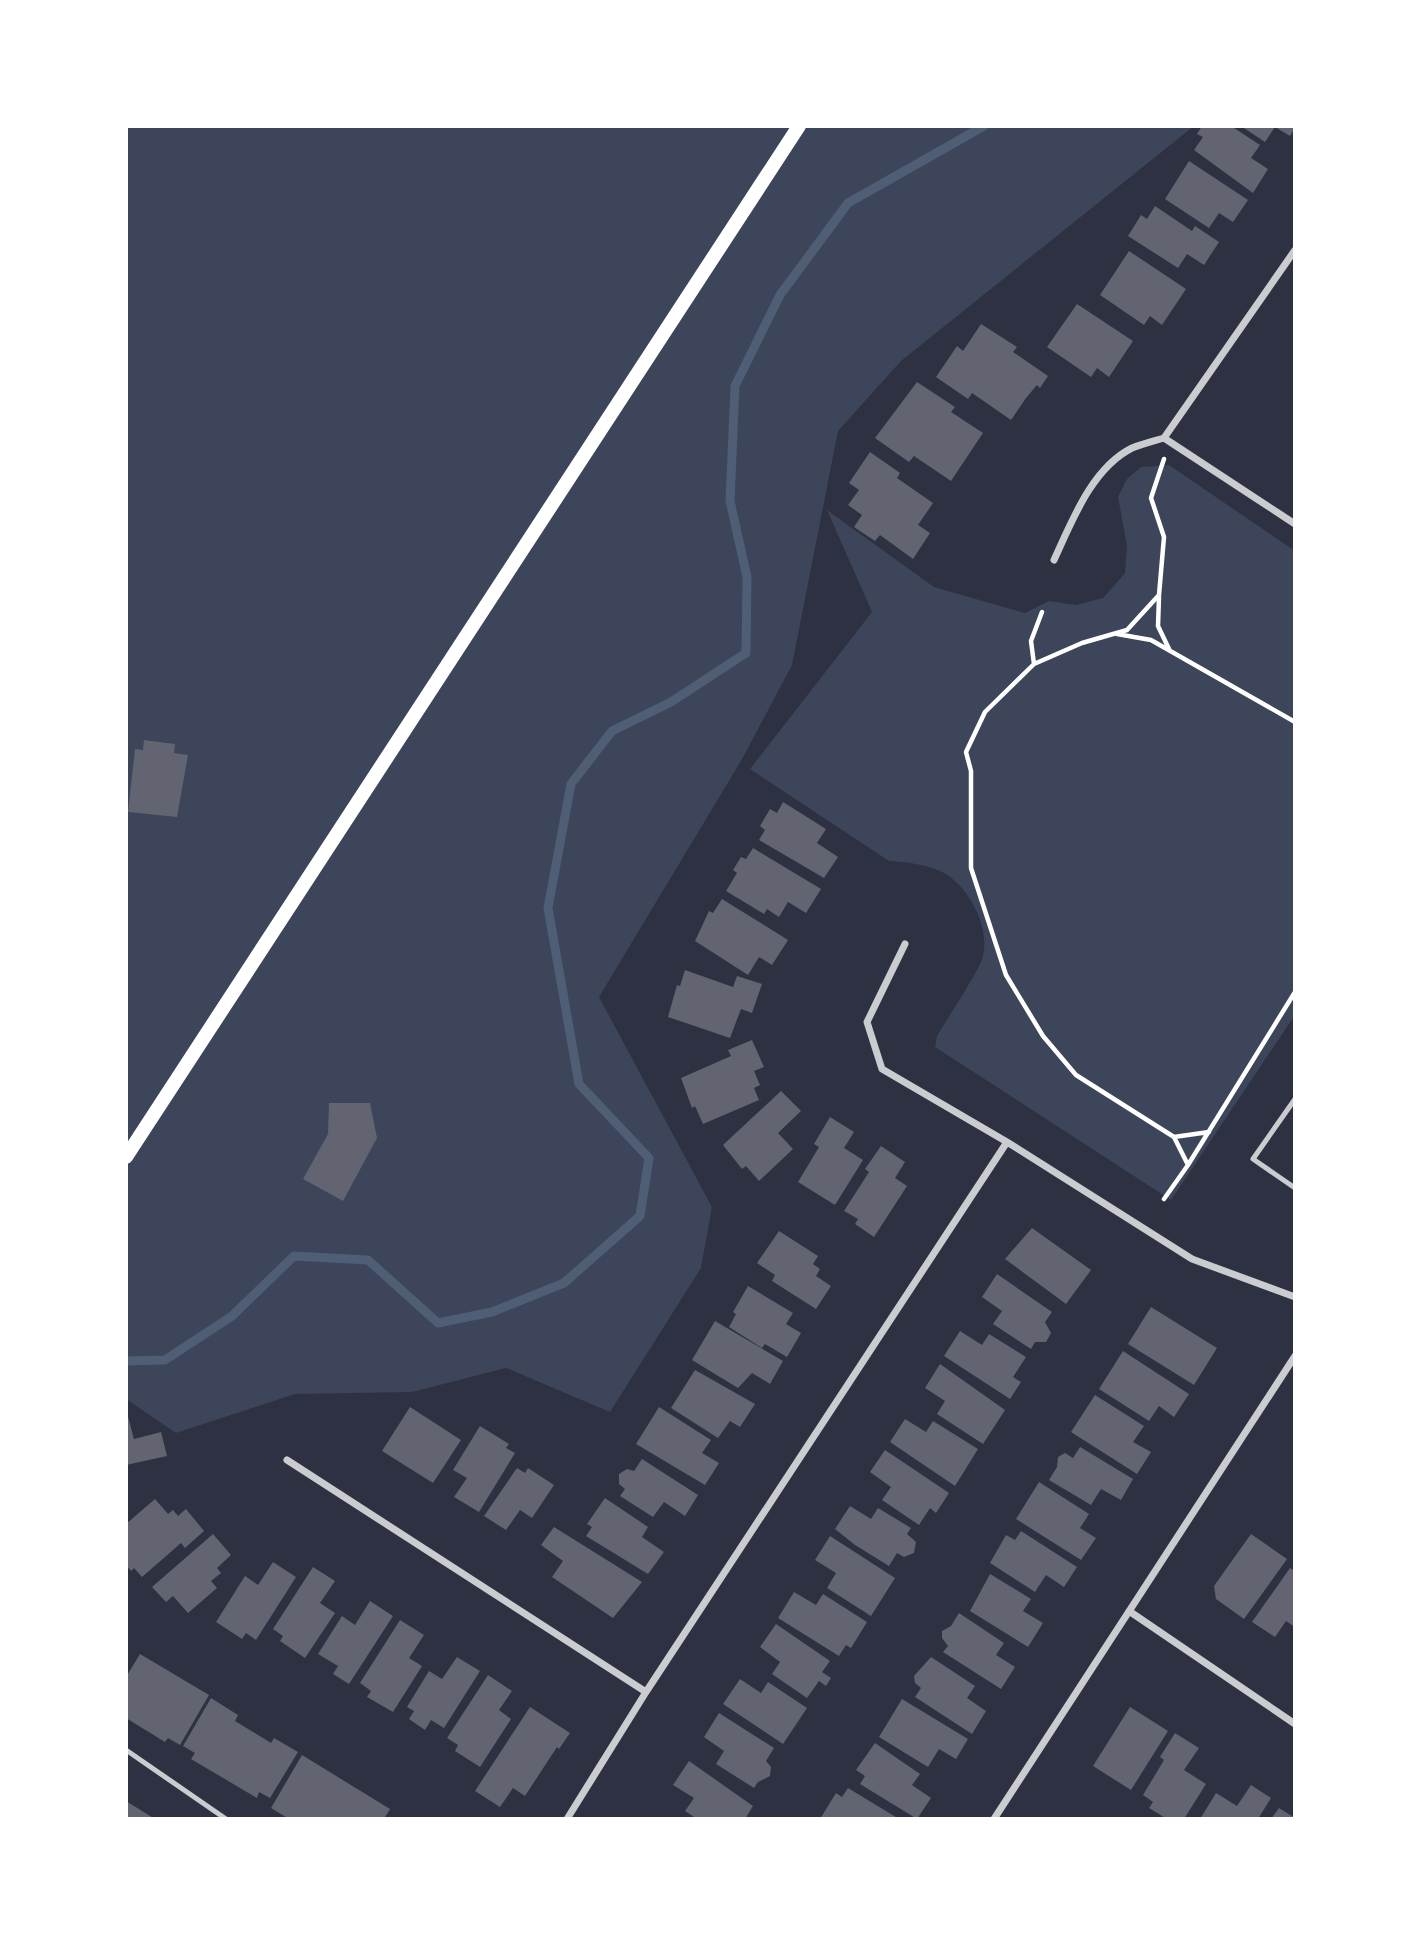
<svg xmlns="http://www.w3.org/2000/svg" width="1421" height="1945" font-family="'DejaVu Sans',sans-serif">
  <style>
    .green { fill: #3c4559 }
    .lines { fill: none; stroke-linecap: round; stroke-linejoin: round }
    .stream { stroke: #4f5d75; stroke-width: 9 }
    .building { fill: #626471 }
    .path { stroke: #fff; stroke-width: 4.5 }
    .service { stroke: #caccd0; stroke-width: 5 }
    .minor { stroke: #caccd0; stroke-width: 7 }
    .secondary { stroke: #fff; stroke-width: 14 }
  </style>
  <rect width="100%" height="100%" fill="#2d3142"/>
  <path class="green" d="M126 126H1194L901 361 838 431 792 665 741 761 599 997 712 1207 701 1268 610 1412 506 1368 412 1392 295 1394 176 1433 126 1399Z
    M1169 465 1295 551V1015L1171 1200 935 1047 937 1036C946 1020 980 970 983 956 990 926 968 885 942 872 925 864 906 862 889 861L750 769 872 612 827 510 934 587 1025 613 1049 601 1076 605 1103 598 1125 573 1127 546 1118 497 1127 479 1141 467Z"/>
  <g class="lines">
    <path class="stream" d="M126 1361 165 1360 232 1316 294 1256 368 1260 438 1323 492 1312 564 1283 640 1216 649 1158 579 1084 548 908 571 784 612 731 671 702 746 653 747 577 730 501 735 386 780 295 848 203 984 126"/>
  </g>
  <path class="building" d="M1202 126H1231L1260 145 1251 158 1268 169 1253 193 1194 150 1203 137 1197 134Z
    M1241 126H1295V128L1290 136 1275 127 1265 142Z
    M1189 161 1248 200 1233 222 1219 213 1209 228 1165 199Z
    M1155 206 1192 231 1195 226 1219 242 1204 265 1187 254 1178 268 1128 236 1141 215 1147 219Z
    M1129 251 1186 289 1162 325 1150 316 1144 325 1100 295Z
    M1077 304 1133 341 1109 377 1097 368 1091 377 1047 347Z
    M981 324 1017 347 1013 352 1048 376 1040 388 1037 385 1026 398 1011 420 972 393 968 399 936 377 957 346 963 351Z
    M917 382 955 407 951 412 983 433 951 481 914 456 909 462 875 438Z
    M870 452 900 473 897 478 933 503 918 525 930 533 913 559 880 535 875 541 854 527 862 515 848 505 859 490 849 483Z
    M144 740 175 744 174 753 188 755 177 817 128 812 135 749 143 750Z
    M783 802 826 829 817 843 838 857 824 878 759 840 765 830 760 826 770 809 777 813Z
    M753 848 821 889 806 913 788 902 779 917 767 909 764 914 726 891 737 873 733 870 741 857 746 859Z
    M722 899 788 940 772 965 759 957 748 975 695 941 709 911 713 913Z
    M685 970 733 987 737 976 762 984 752 1013 741 1009 730 1038 668 1017 677 985 680 986Z
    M752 1040 764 1067 754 1071 760 1085 754 1088 759 1100 703 1124 695 1106 692 1108 681 1078 731 1056 728 1050Z
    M781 1091 801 1111 778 1133 793 1149 759 1181 746 1166 742 1169 723 1145Z
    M329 1103H370L377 1138 343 1201 303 1179 328 1134Z
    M830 1117 854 1132 844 1148 863 1160 835 1205 798 1182 819 1147 814 1144Z
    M881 1146 905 1162 895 1178 907 1186 874 1237 855 1224 858 1219 844 1211 869 1172 865 1169Z
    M1032 1228 1091 1270 1066 1304 1005 1259Z
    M779 1231 818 1256 813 1264 820 1269 816 1276 831 1286 816 1309 772 1281 775 1275 757 1263Z
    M997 1274 1052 1312 1045 1322 1051 1333 1046 1342H1035L1031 1349 993 1324 1002 1311 982 1297Z
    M748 1286 793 1313 786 1324 801 1333 787 1357 765 1344 762 1348 729 1327 736 1314 733 1312Z
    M1151 1307 1217 1348 1194 1385 1128 1344Z
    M715 1321 783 1361 770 1384 752 1373 738 1388 692 1360Z
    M960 1331 982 1345 989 1334 1026 1357 1013 1377 1021 1382 1010 1399 944 1356Z
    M1123 1351 1189 1394 1174 1417 1159 1406 1149 1421 1099 1389Z
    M940 1364 1005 1410 983 1444 937 1414 945 1401 925 1388Z
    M695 1370 755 1404 740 1427 730 1421 718 1438 671 1408Z
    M1095 1395 1144 1426 1133 1442 1151 1452 1137 1474 1071 1432Z
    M410 1407 461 1440 433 1483 382 1451Z
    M659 1407 711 1440 702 1453 719 1463 705 1485 636 1444Z
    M126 1409 134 1439 161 1432 167 1456 126 1465Z
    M905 1419 926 1432 933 1421 978 1449 955 1486 890 1442Z
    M480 1426 509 1444 506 1448 515 1453 479 1512 454 1497 467 1478 453 1470Z
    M1080 1447 1133 1479 1121 1500 1101 1489 1091 1505 1049 1480 1057 1467 1058 1457 1065 1453 1073 1458Z
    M885 1450 949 1493 936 1513 930 1508 919 1525 882 1500 891 1487 870 1472Z
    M642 1459 698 1495 685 1516 664 1502 653 1517 620 1496 625 1489 619 1484V1474L627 1469 634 1471Z
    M517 1468 525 1473 528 1468 554 1485 532 1518 520 1510 506 1530 484 1516Z
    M1039 1482 1089 1514 1080 1528 1096 1538 1081 1560 1016 1519Z
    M605 1498 648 1527 642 1537 664 1552 648 1574 586 1536 592 1527 587 1524Z
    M155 1499 168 1514 173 1510 178 1516 186 1509 204 1531 185 1548 181 1543 142 1577 134 1568 131 1571 126 1565V1524Z
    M850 1506 871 1519 878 1508 911 1528 907 1534 916 1542 914 1553 904 1557 897 1553 889 1566 855 1545 835 1529Z
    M554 1527 642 1582 613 1618 552 1577 563 1561 541 1545Z
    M1021 1531 1077 1567 1064 1587 1046 1575 1035 1592 990 1563 1006 1535 1015 1540Z
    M213 1534 231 1555 217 1568 221 1573 211 1581 217 1588 188 1613 173 1596 166 1602 152 1587Z
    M1251 1534 1287 1559 1244 1619 1216 1599 1214 1586Z
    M830 1536 895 1578 871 1616 827 1588 836 1573 815 1560Z
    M273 1562 296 1577 256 1640 246 1633 242 1639 216 1622 245 1576 258 1585Z
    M313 1567 335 1581 320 1603 335 1613 305 1658 280 1641 283 1636 273 1629Z
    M1290 1568 1295 1571V1627L1286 1621 1275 1637 1252 1622Z
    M990 1574 1031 1599 1023 1611 1043 1623 1028 1647 970 1611Z
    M794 1592 816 1605 823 1594 867 1622 851 1648 846 1645 839 1656 778 1618Z
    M370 1601 393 1616 349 1684 333 1674 338 1666 318 1654 342 1616 355 1625Z
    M959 1613 1004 1643 996 1655 1015 1667 1001 1689 943 1652 948 1646 942 1638V1631L951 1626Z
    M400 1620 424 1635 409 1658 422 1666 393 1712 367 1697 371 1691 360 1683Z
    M776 1624 830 1661 822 1672 831 1678 826 1686 819 1681 807 1698 772 1674 780 1662 760 1647Z
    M140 1654 209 1695 180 1745 168 1738 165 1742 126 1718V1677Z
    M457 1657 480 1671 444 1728 431 1720 425 1730 409 1719 414 1711 407 1707 429 1671 442 1679Z
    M931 1657 975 1686 967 1698 986 1711 972 1734 915 1697 921 1688 915 1683 914 1676Z
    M488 1675 512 1691 499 1710 511 1719 480 1767 455 1751 458 1745 447 1738Z
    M740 1679 761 1693 768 1682 807 1708 783 1744 723 1704Z
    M211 1698 238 1715 235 1721 271 1743 274 1738 298 1752 270 1798 259 1792 257 1798 191 1759 195 1753 183 1746Z
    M902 1699 968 1739 956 1759 939 1749 928 1767 879 1737Z
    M530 1707 570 1733 559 1749 557 1747 525 1796 513 1788 500 1807 475 1791Z
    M1130 1707 1168 1731 1131 1790 1093 1766Z
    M719 1713 774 1748 766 1761 771 1767 770 1776 758 1782 754 1788 716 1764 724 1751 704 1737Z
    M1175 1733 1199 1748 1184 1770 1206 1784 1184 1819H1167L1149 1808 1153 1802 1143 1795 1164 1760 1160 1757Z
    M875 1743 920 1774 912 1785 931 1798 917 1819 860 1784 865 1776 856 1770Z
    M302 1755 390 1809 384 1819H289L271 1808Z
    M689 1761 753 1806 745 1819H697L685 1811 694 1798 673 1785Z
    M1251 1785 1271 1798 1258 1819H1200L1216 1793 1237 1806Z
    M848 1788 899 1819H820L836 1793 842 1797Z
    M126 1801 155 1819H126Z
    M1279 1808 1295 1818V1819H1271Z"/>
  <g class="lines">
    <path class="path" d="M1159 597 1158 626 1169 649
      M1117 634 1151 640 1295 722
      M1034 664 1031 641 1042 612
      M1174 1137 1209 1132
      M1188 1165 1295 992
      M1164 1199 1188 1165 1174 1137 1076 1075 1043 1036 1006 975 971 868V771L966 752 985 712 1034 664 1082 643 1127 630 1159 595 1164 537 1151 498 1164 459"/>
    <path class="service" d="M1295 1099 1253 1159 1295 1188
      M126 1750 226 1819"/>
    <path class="minor" d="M1164 438 1295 524
      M1054 560C1072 521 1092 468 1132 448 1142 444 1154 441 1164 438L1295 250
      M905 944 867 1022 882 1069 1007 1142 1192 1259 1295 1297
      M287 1460 646 1692
      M1129 1611 1295 1724
      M567 1819 646 1692 1007 1142
      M994 1819 1295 1356"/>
    <path class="secondary" d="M126 1157 799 126"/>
  </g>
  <rect width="1421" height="1945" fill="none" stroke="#ffffff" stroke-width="256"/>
</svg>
